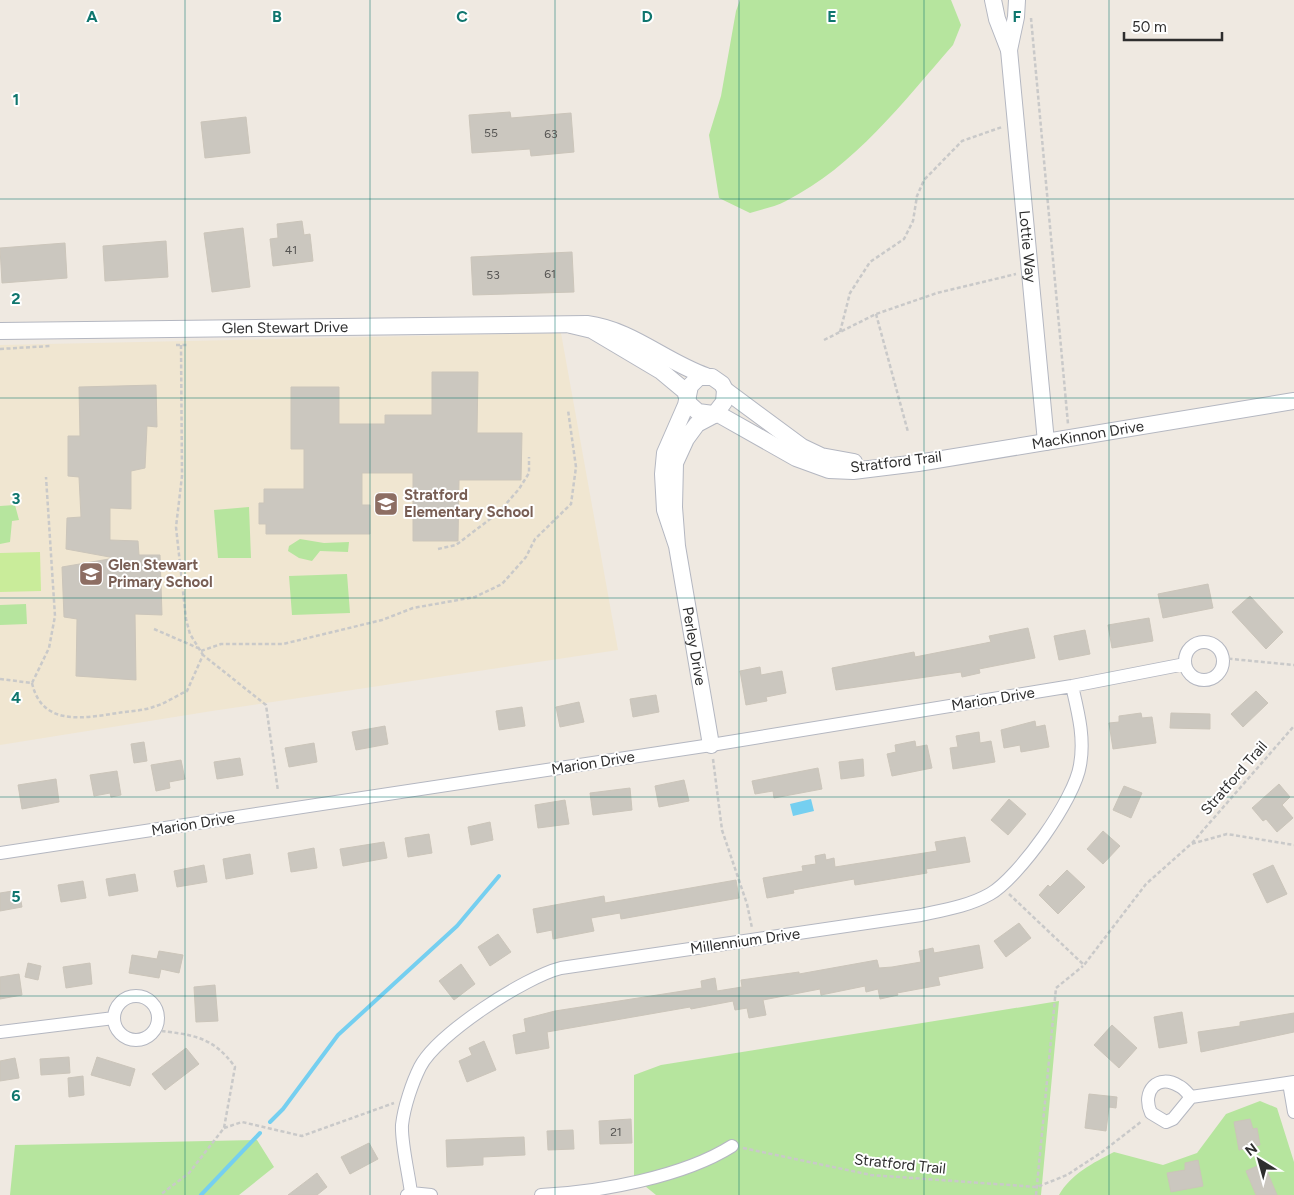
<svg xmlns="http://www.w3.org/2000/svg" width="1294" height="1195" font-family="Figtree,sans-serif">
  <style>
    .education { fill: #f0e6d1 }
    .green { fill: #b6e59e }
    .pitch { fill: #c9ec9a }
    .water { fill: #75cff0 }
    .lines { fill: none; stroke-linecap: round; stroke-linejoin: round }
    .stream { stroke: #75cff0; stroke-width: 4 }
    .building { fill: #cbc7bf; stroke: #cbc5ba }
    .minor-casing { stroke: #b4b7c1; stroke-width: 14 }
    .tertiary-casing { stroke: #b4b7c1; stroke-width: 18 }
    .path { stroke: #c9c9c9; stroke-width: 2.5; stroke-dasharray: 4 2.5; stroke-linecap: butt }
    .minor { stroke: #fff; stroke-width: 12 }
    .tertiary { stroke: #fff; stroke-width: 16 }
    .grid { fill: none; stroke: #0f766e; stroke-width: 1; stroke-opacity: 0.55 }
    .labels { text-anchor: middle; stroke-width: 4; stroke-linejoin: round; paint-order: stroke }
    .number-label { font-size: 12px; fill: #555452 }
    .street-label { font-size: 15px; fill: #2e2e2e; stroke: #fff }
    .education-label { font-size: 15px; font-weight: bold; fill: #785e54; stroke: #fff; text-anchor: start }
    .grid-label { font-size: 16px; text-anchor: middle; font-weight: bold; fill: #0f766e; stroke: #fff; stroke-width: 4; stroke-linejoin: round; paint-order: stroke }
  </style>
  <rect width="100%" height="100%" fill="#efe9e1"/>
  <path class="education" d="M561 333 618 650 212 711 0 745V345Z"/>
  <path class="green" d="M740 0H951L961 25 953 45C903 102 855 166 786 201 775 207 762 209 750 213L719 198 709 135 721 96 736 11Z
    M15 505 19 520 12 521 10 542 0 544V506Z
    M249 507 251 558H218L214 510Z
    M300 539 324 543 349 542 348 552 320 551 312 561 299 558 288 551 289 546Z
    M347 574 350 613 292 615 289 576Z
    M26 604 27 624 0 625V605Z
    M1059 1001 1041 1195H656L634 1177V1075L661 1065Z
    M1260 1101 1277 1108 1294 1162V1195H1059C1071 1174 1093 1163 1114 1152L1163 1165 1197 1153 1226 1114Z
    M257 1140 274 1167 239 1195H10L15 1145Z"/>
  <path class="pitch" d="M40 552 41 591 0 592V553Z"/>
  <path class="water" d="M811 799 814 811 793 816 790 804Z"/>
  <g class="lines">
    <path class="stream" d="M270 1122 283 1109 338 1035 457 926 499 876
      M201 1195 260 1133"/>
  </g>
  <path class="building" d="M510 112 511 118 571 113 574 152 531 156 530 149 472 153 469 115Z
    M246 117 250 153 205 158 201 122Z
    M302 221 304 235 310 234 313 261 273 266 270 239 278 238 277 224Z
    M243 228 250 287 212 292 204 233Z
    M166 241 168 277 105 281 103 246Z
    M65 243 67 278 2 283 0 248Z
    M572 252 574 292 473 295 471 257Z
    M432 372H478L477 433H522L521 480H459L458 541H413V473H362V505H370V534H266V524H259V503H264V489H304V449H291V387H339V424H385V415H432Z
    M156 385 157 427 147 426 145 468 131 471V509L110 508V540L138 541 139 555H160L162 615 135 614 136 680 76 676 77 619 64 617 62 567 115 558 66 549 67 518 81 517 79 477 68 476V436H80L79 387Z
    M1208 584 1213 608 1163 618 1158 594Z
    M1250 596 1283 632 1266 649 1232 612Z
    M1149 618 1153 641 1112 648 1108 625Z
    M1028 628 1035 658 979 669 980 673 962 677 961 672 836 690 832 668 914 652 915 657 991 642 989 636Z
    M1085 630 1090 654 1059 660 1054 636Z
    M760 667 761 675 782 671 786 693 766 697 767 701 746 705 740 671Z
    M1256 691 1268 703 1243 727 1231 714Z
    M656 695 659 712 633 717 630 699Z
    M579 702 584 722 560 727 556 707Z
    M522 707 525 726 499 730 496 711Z
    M1141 713 1142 718 1152 717 1156 743 1113 749 1109 723 1119 722V716Z
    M1171 713 1210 714V729L1170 728Z
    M1035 721 1036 727 1045 725 1049 747 1021 752 1020 745 1004 748 1001 730Z
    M385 726 388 744 356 750 352 732Z
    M979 732 980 743 991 741 995 762 953 769 950 748 958 747 956 736Z
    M915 741 916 747 927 745 932 768 892 776 887 754 896 752 895 745Z
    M144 742 147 761 134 763 131 744Z
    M314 743 317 762 289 767 285 748Z
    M240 758 243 775 217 779 214 762Z
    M863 759 864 776 841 779 839 762Z
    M181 760 185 779 169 782 170 788 156 791 151 765Z
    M818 768 822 789 774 798 773 791 755 794 752 781Z
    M117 771 121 795 111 797 110 793 94 796 90 775Z
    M56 779 59 802 22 809 18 785Z
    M684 780 689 801 659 807 655 786Z
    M1279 784 1290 797 1282 805 1293 818 1277 832 1266 819 1263 821 1252 808Z
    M1124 786 1142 793 1131 818 1113 810Z
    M630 788 632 810 593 815 590 793Z
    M1009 799 1026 814 1008 835 991 820Z
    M565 800 569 824 538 828 535 805Z
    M490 822 493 840 471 845 468 827Z
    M1103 831 1120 846 1103 864 1087 849Z
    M429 834 432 853 408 857 405 838Z
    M965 837 970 862 926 869 927 873 855 885 854 879 793 890 794 893 767 898 763 878 803 871 802 866 816 864 815 856 825 854 826 860 834 858 835 867 937 851 935 842Z
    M384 842 387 858 343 866 340 849Z
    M314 848 317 868 291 872 288 853Z
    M250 854 253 874 226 879 223 859Z
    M204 865 207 882 177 887 174 871Z
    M1273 865 1287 894 1267 903 1253 874Z
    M1067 870 1085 887 1058 914 1039 895 1048 885 1050 887Z
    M135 874 138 891 109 896 106 879Z
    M736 880 739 898 621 919 620 913 591 918 594 931 553 939 552 930 537 933 533 909 604 896 605 903Z
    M83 881 86 898 61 902 58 885Z
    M19 890 22 907 0 911V893Z
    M1019 923 1031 938 1006 957 994 941Z
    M498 934 511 952 490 966 478 947Z
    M979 945 983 968 938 977 940 985 897 993 898 995 880 999 878 989 866 992 865 986 821 995 820 989 763 1000 766 1015 749 1018 747 1008 735 1010 733 1001 691 1009 690 1007 547 1032 549 1048 516 1054 513 1035 526 1032 524 1019 555 1011 702 988 701 981 715 978 717 991 742 987 741 980 799 972V974L877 960 879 968 892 967 921 962 919 951 933 948 934 953Z
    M159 951 183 955 179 973 161 969 159 978 129 973 132 955 157 959Z
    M28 963 41 966 38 980 25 977Z
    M90 963 92 984 66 988 63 967Z
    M461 964 475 984 454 1000 439 981Z
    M19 974 22 995 0 999V977Z
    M215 985 218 1021 196 1022 194 987Z
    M1182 1012 1187 1043 1159 1048 1154 1017Z
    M1294 1013V1032L1201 1052 1198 1032 1240 1026V1022Z
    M1112 1025 1137 1048 1119 1068 1094 1045Z
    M484 1041 496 1070 467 1082 459 1061 472 1055 469 1048Z
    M186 1048 199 1064 165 1090 152 1074Z
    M69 1057 70 1073 41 1075 40 1059Z
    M97 1057 135 1069 130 1086 91 1075Z
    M15 1058 19 1078 0 1081V1061Z
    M83 1076 84 1095 69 1097 68 1078Z
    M1089 1094 1117 1097 1116 1108 1109 1107 1106 1131 1085 1128Z
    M631 1119 632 1143 600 1144 599 1121Z
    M1250 1119 1253 1129 1257 1128 1260 1145 1239 1150 1234 1122Z
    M573 1130 574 1149 548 1150 547 1131Z
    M524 1137 525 1155 483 1157V1165L447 1167 446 1140Z
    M369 1143 378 1159 350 1174 341 1157Z
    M1198 1160 1203 1186 1171 1192 1167 1173 1185 1170V1163Z
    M1264 1163 1269 1176 1277 1195H1256L1246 1171Z
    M317 1173 327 1187 317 1195H288Z"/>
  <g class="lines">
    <defs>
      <path id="minor" d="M1185 661a19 19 0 1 1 38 0a19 19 0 1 1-38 0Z
        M0 853 711 745 1072 686 1185 664
        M114 1018a22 22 0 1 1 44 0a22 22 0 1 1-44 0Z
        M0 1032 114 1018
        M1289 1083 1294 1112
        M1191 1097C1188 1094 1184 1088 1179 1086 1158 1073 1141 1091 1151 1113L1166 1122 1173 1119 1191 1097 1294 1082
        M411 1193C409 1175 401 1143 402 1125 404 1107 412 1083 420 1067 437 1034 525 977 561 968L921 915C944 910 969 906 990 894 1019 877 1075 799 1080 765 1085 738 1078 712 1072 686
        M407 1195 411 1193 431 1195
        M541 1195C600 1192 683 1177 732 1146"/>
      <g id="tertiary">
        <path id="s1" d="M993 0 997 19 1009 50 1046 442"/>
        <path d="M1009 50 1016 17 1017 0"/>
        <path id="s2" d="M571 325 592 330 661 371 685 391 689 404 698 412 720 415 796 458 829 470 853 471 918 463 1294 401"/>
        <path id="s3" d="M0 331 587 324C632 330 664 361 706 376"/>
        <path d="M725 390 802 447 821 456 854 462"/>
        <path id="s4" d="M677 546 665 510 663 474 665 453 686 405 690 386 699 377H712L722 384 725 390 724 402 714 415 697 424 686 439 675 463 674 507 677 546 711 745"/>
      </g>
    </defs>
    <use href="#minor" class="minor-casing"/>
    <use href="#tertiary" class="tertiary-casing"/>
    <path class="path" d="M1031 18 1068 424
      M876 314 908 432
      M840 332 850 293 870 262 904 239 913 221 917 196 924 180 962 141 1002 127
      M824 340 876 314 937 293 1016 274
      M176 345H188
      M181 345 182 476 176 527 186 619 190 634 203 655
      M0 349 51 346
      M438 549 456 545 498 513 519 489 529 473V457
      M154 629 198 648
      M201 651 221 644H283L382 620 413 608 475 597 502 584 526 557 535 539 571 504 576 467 568 410
      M1222 658 1294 665
      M0 679 32 683 49 648 55 616 46 477
      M32 683C42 727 84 718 118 713 129 711 142 711 153 707 164 704 176 696 187 691L203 655 266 705 278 791
      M713 759 722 830 747 904 752 928
      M1192 843 1294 726
      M1009 894 1084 965 1146 884 1191 844 1227 834 1294 845
      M155 1030C191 1035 212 1035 235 1067L224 1128 189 1173 160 1195
      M224 1128 242 1122 302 1136 394 1103
      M743 1148 871 1175 1037 1187 1067 1175 1102 1152 1142 1121
      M1036 1195 1056 988 1083 966"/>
    <use href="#minor" class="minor"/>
    <use href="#tertiary" class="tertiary"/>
  </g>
  <path class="grid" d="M185 0V1195M370 0V1195M555 0V1195M739 0V1195M924 0V1195M1109 0V1195M0 199H1294M0 398H1294M0 598H1294M0 797H1294M0 996H1294"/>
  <defs>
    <symbol id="school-square" viewBox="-11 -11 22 22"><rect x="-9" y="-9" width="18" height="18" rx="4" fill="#8d6e63" stroke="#fff"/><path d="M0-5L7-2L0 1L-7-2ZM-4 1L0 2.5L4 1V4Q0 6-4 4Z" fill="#fff"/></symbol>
  </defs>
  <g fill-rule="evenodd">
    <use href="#school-square" x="372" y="490" width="28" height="28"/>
    <use href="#school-square" x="77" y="560" width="28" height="28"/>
  </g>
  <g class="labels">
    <g class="number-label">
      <text x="491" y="137">55</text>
      <text x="551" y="138">63</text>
      <text x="291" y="254">41</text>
      <text x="550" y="278">61</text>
      <text x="493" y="279">53</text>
      <text x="616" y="1136">21</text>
    </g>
    <g class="street-label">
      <text dy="5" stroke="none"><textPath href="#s1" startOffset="250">Lottie Way</textPath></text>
      <text dy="5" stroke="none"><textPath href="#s3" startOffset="285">Glen Stewart Drive</textPath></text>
      <text dy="5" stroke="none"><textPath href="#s2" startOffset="565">MacKinnon Drive</textPath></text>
      <text transform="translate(896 462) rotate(-7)" y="5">Stratford Trail</text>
      <text dy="5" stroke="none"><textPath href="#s4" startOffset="489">Perley Drive</textPath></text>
      <text transform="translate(993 699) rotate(-9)" y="5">Marion Drive</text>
      <text transform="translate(593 763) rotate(-9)" y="5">Marion Drive</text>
      <text transform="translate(1234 778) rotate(-49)" y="5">Stratford Trail</text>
      <text transform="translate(193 824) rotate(-9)" y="5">Marion Drive</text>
      <text transform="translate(745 941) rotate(-8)" y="5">Millennium Drive</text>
      <text transform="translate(900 1164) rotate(6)" y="5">Stratford Trail</text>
    </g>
    <g class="education-label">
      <text x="404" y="500">Stratford<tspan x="404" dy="17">Elementary School</tspan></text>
      <text x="108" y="570">Glen Stewart<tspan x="108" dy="17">Primary School</tspan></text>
    </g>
  </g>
  <g class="grid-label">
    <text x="92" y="22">A</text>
    <text x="277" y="22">B</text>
    <text x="462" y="22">C</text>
    <text x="647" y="22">D</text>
    <text x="832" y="22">E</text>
    <text x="1017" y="22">F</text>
    <text x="16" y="105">1</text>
    <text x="16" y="304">2</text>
    <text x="16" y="504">3</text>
    <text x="16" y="703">4</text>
    <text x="16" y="902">5</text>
    <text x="16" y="1101">6</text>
  </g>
  <g transform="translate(1259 1160) rotate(323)" stroke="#ffffff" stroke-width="4" paint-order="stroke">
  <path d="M0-4L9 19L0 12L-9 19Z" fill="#2e2e2e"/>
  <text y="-8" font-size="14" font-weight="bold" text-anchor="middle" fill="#2e2e2e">N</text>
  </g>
  <path d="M1124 32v8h98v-8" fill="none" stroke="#2e2e2e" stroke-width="2.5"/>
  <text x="1132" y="32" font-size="15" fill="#2e2e2e" stroke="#ffffff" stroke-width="4" paint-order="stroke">50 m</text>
</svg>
